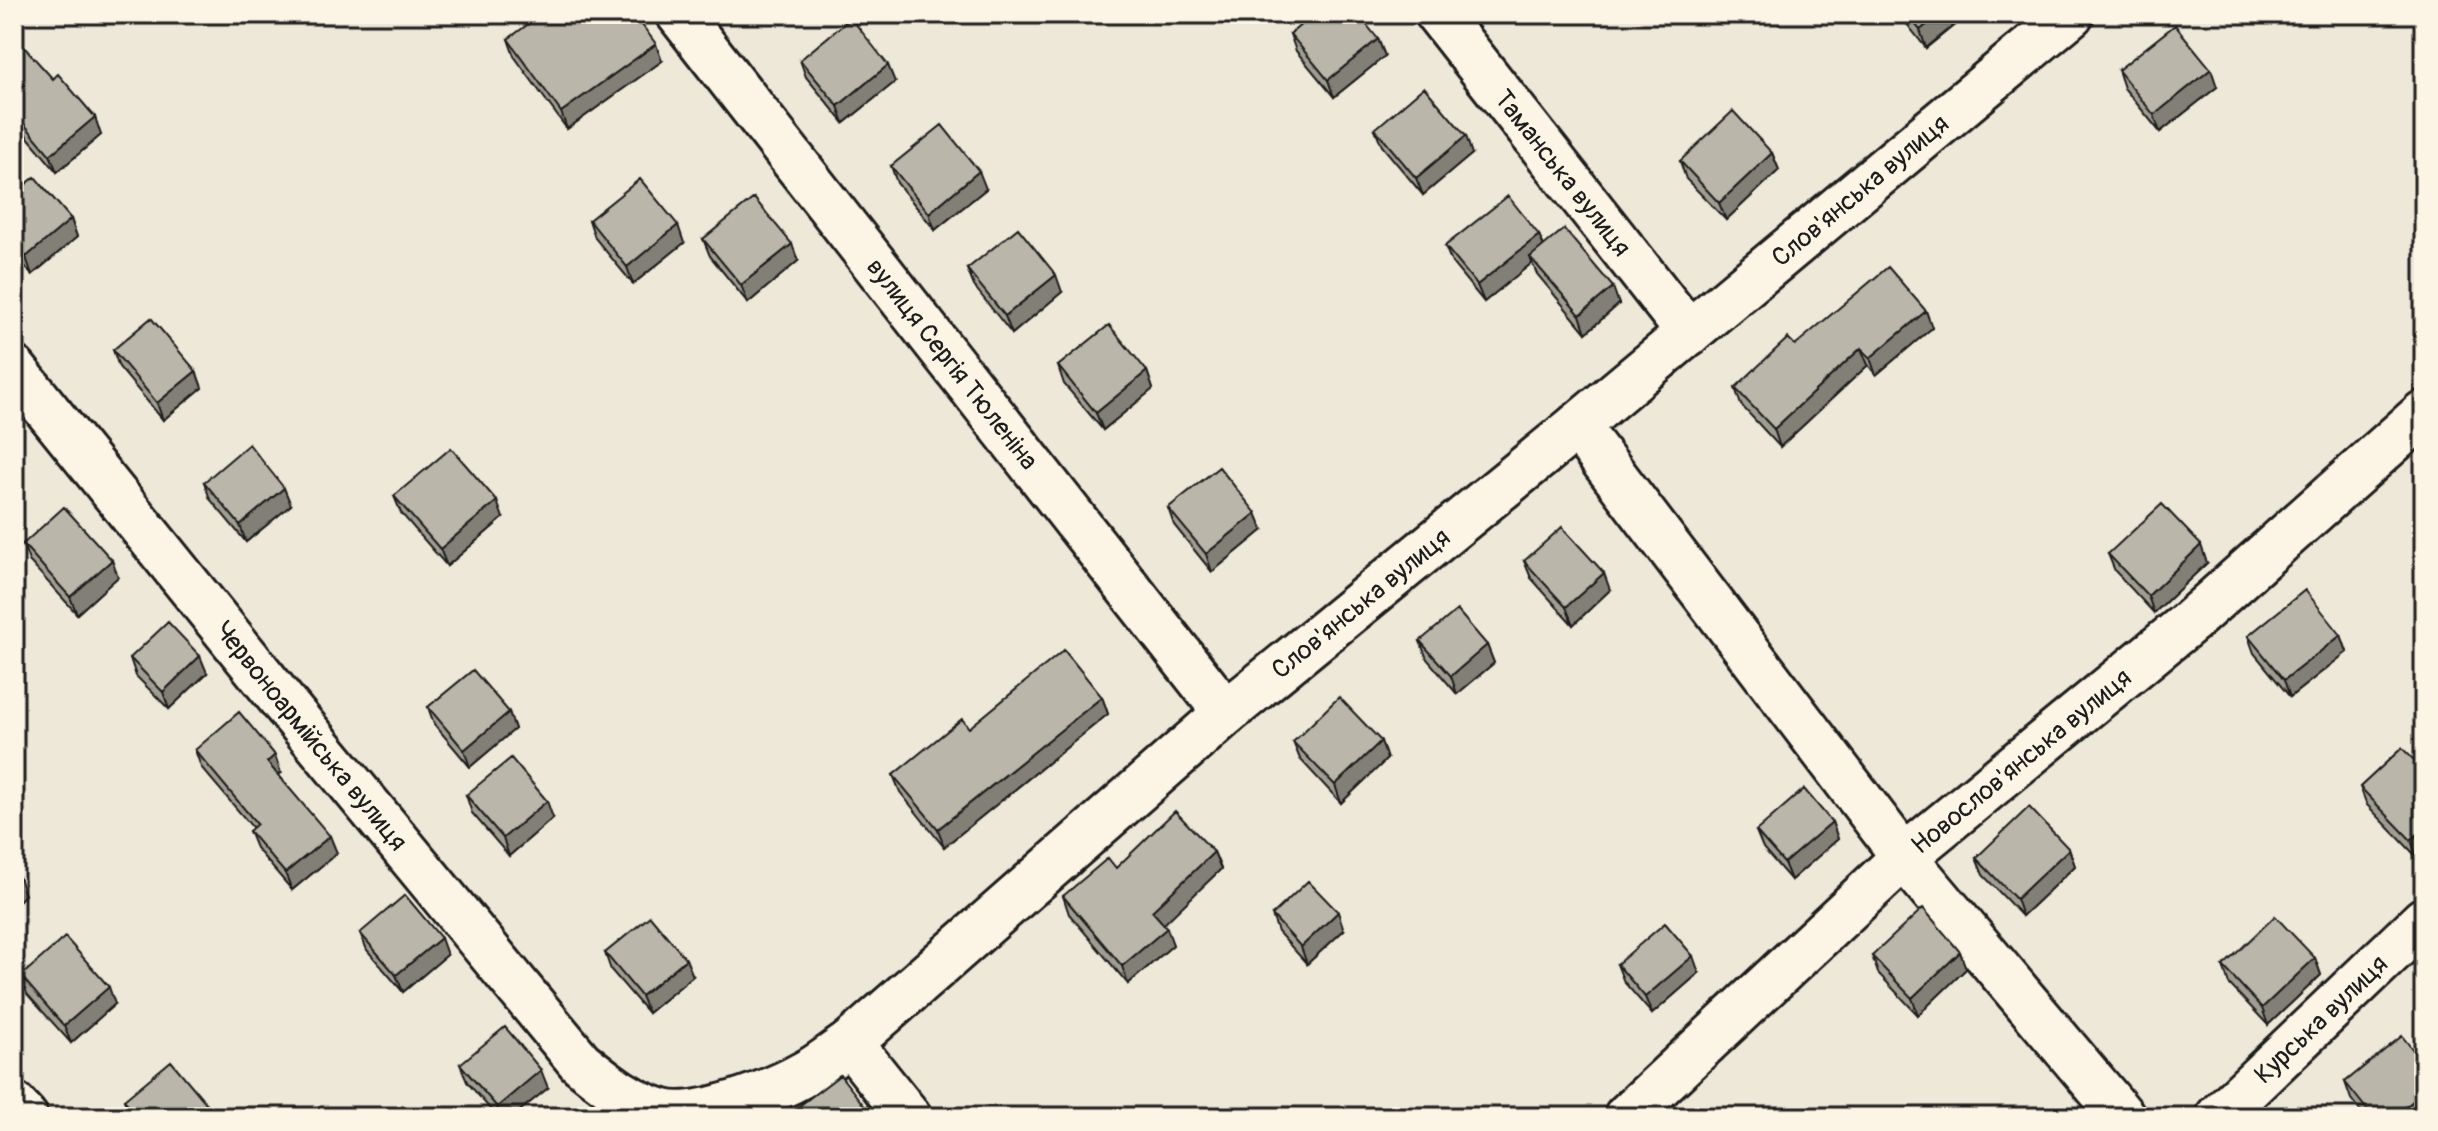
<svg xmlns="http://www.w3.org/2000/svg" width="2438" height="1131" font-family="Pangolin,sans-serif">
  <style>
    .lines { fill: none; stroke-linecap: round; stroke-linejoin: round }
    .minor-casing { stroke: #1c1c1c; stroke-width: 50 }
    .minor { stroke: #fcf5e5; stroke-width: 44 }
    .wall { fill: #a09d92; stroke: #1c1c1c; stroke-width: 2 }
    .shaded-wall { fill: #827f77; stroke: #1c1c1c; stroke-width: 2 }
    .building { fill: #bab6aa; stroke: #1c1c1c; stroke-width: 2 }
    .labels { text-anchor: middle; stroke-width: 8; stroke-linejoin: round; paint-order: stroke }
    .street-label { font-size: 26px; fill: #1c1c1c; stroke: #fcf5e5 }
  </style>
  <rect width="100%" height="100%" fill="#eee8d9"/>
  <filter id="ink" filterUnits="userSpaceOnUse"><feTurbulence type="fractalNoise" baseFrequency=".0125" numOctaves="2"/><feDisplacementMap in="SourceGraphic" scale="16" xChannelSelector="R" yChannelSelector="G"/><feConvolveMatrix kernelMatrix="1 2 1 2 8 2 1 2 1" color-interpolation-filters="sRGB"/></filter>
  <g filter="url(#ink)">
    <g class="lines">
      <defs>
        <g id="minor">
          <path id="s1" d="M679 14 1226 713"/>
          <path id="s2" d="M1438 14 1689 333"/>
          <path id="s3" d="M14 369 283 702 580 1062C606 1083 630 1103 663 1112 697 1121 774 1091 804 1074 820 1066 835 1053 850 1043L1226 713 1577 426 2071 14"/>
          <path d="M1577 426 1904 857 2123 1117"/>
          <path d="M850 1043 909 1117"/>
          <path d="M14 1105 25 1117"/>
          <path id="s4" d="M1626 1117 1904 857 2191 621 2424 413"/>
          <path id="s5" d="M2218 1117 2424 920"/>
        </g>
      </defs>
      <use href="#minor" class="minor-casing"/>
      <use href="#minor" class="minor"/>
    </g>
    <path class="wall" d="M1899 14H1968L1926 48Z
      M1290 34 1378 39 1385 56 1334 97 1296 51Z
      M14 36 101 135 57 172 21 129 14 111Z
      M508 39 662 61 567 129 514 56Z
      M800 60 895 82 844 123 806 77Z
      M2118 70 2217 87 2160 132 2124 88Z
      M1375 129 1472 154 1423 195 1382 146Z
      M1772 153 1779 170 1726 220 1686 179 1680 161Z
      M891 166 986 189 935 230 897 183Z
      M14 194 71 219 77 237 32 275 14 253Z
      M589 220 684 243 633 284 595 238Z
      M1539 235 1544 246 1619 304 1586 333 1537 274 1532 263 1484 302 1452 263 1445 246Z
      M703 239 798 261 748 303 710 256Z
      M967 269 1062 292 1012 334 974 286Z
      M1926 311 1932 328 1876 375 1868 365 1780 447 1741 405 1735 388 1795 345Z
      M113 350 196 371 202 388 163 420 119 367Z
      M1058 366 1147 371 1153 389 1103 430 1064 384Z
      M204 482 291 505 246 542 210 499Z
      M394 496 503 518 447 566 401 513Z
      M1168 508 1263 530 1212 572 1174 525Z
      M23 544 118 577 77 614 29 561Z
      M2108 554 2207 563 2154 613 2115 571Z
      M1524 561 1610 590 1573 625 1531 578Z
      M2341 635 2347 652 2290 697 2254 653 2248 636Z
      M1420 641 1487 645 1494 663 1457 694 1427 659Z
      M130 658 207 673 169 709 136 676Z
      M1102 697 1108 714 944 847 900 792 893 775 969 728Z
      M428 707 509 712 515 729 470 767 434 724Z
      M1293 742 1387 759 1341 803 1300 759Z
      M2402 748 2417 857 2367 805 2360 787Z
      M195 750 281 773 279 775 337 853 292 890 256 848 249 831 253 828 201 767Z
      M466 795 553 818 509 856 472 813Z
      M1832 822 1838 839 1791 880 1763 848 1756 831Z
      M2069 849 2075 866 2022 916 1983 875 1976 858Z
      M1214 852 1221 869 1163 924 1173 945 1128 984 1069 914 1063 896 1116 868Z
      M1272 915 1344 930 1307 964 1278 932Z
      M360 933 447 955 403 992 367 950Z
      M1960 952 1966 969 1918 1015 1878 973 1872 956Z
      M605 953 693 976 648 1013 611 970Z
      M2315 958 2321 975 2268 1025 2229 984 2223 966Z
      M1617 964 1699 973 1652 1014 1624 982Z
      M21 976 115 1004 71 1043 27 994Z
      M460 1064 548 1088 512 1117H497L467 1082Z
      M2345 1082 2424 1114 2421 1117H2365L2351 1099Z
      M124 1100 212 1117H131Z"/>
    <path class="shaded-wall" d="M1940 14H1968L1926 48 1920 30Z
      M1378 39 1385 56 1334 97 1328 80Z
      M656 44 662 61 567 129 561 112Z
      M888 65 895 82 844 123 838 106Z
      M2211 69 2217 87 2160 132 2154 115Z
      M95 117 101 135 57 172 50 155Z
      M1466 136 1472 154 1423 195 1416 178Z
      M1772 153 1779 170 1726 220 1719 203Z
      M979 171 986 189 935 230 929 213Z
      M71 219 77 237 32 275 26 257Z
      M678 225 684 243 633 284 627 267Z
      M1539 235 1546 252 1530 257 1532 263 1484 302 1477 285Z
      M792 244 798 261 748 303 741 285Z
      M1056 275 1062 292 1012 334 1005 316Z
      M1613 287 1619 304 1586 333 1580 315Z
      M1926 311 1932 328 1876 375 1870 358Z
      M1861 348 1868 365 1780 447 1774 429Z
      M196 371 202 388 163 420 157 403Z
      M1147 371 1153 389 1103 430 1096 413Z
      M284 488 291 505 246 542 240 525Z
      M497 501 503 518 447 566 440 549Z
      M1256 513 1263 530 1212 572 1206 554Z
      M2201 545 2207 563 2154 613 2148 596Z
      M112 560 118 577 77 614 70 597Z
      M1604 573 1610 590 1573 625 1566 607Z
      M2341 635 2347 652 2290 697 2284 680Z
      M1487 645 1494 663 1457 694 1451 676Z
      M200 656 207 673 169 709 163 692Z
      M1102 697 1108 714 944 847 938 829Z
      M509 712 515 729 470 767 464 750Z
      M1381 741 1387 759 1341 803 1335 785Z
      M275 755 281 773 274 779 267 762Z
      M547 801 553 818 509 856 503 838Z
      M1832 822 1838 839 1791 880 1784 863Z
      M2424 828V851L2417 857 2411 840Z
      M330 836 337 853 292 890 285 873Z
      M2069 849 2075 866 2022 916 2016 899Z
      M1214 852 1221 869 1159 929 1152 911Z
      M19 877 25 895 14 906V882Z
      M1338 912 1344 930 1307 964 1301 947Z
      M1167 928 1173 945 1128 984 1122 966Z
      M441 938 447 955 403 992 396 975Z
      M1960 952 1966 969 1918 1015 1912 998Z
      M1693 956 1699 973 1652 1014 1645 997Z
      M2315 958 2321 975 2268 1025 2262 1008Z
      M686 959 693 976 648 1013 641 996Z
      M109 987 115 1004 71 1043 64 1026Z
      M541 1070 548 1088 512 1117H500L497 1107Z
      M2424 1092V1114L2421 1117H2393Z
      M207 1104 212 1117H192Z"/>
    <path class="building" d="M542 14H634L656 44 561 112 508 39Z
      M1314 14H1358L1378 39 1328 80 1290 34Z
      M1907 14H1940L1920 30Z
      M851 18 888 65 838 106 800 60Z
      M2175 25 2211 69 2154 115 2118 70Z
      M14 36 53 79 58 74 95 117 50 155 14 112 20 107 14 101Z
      M1424 87 1466 136 1416 178 1375 129Z
      M1733 111 1772 153 1719 203 1680 161Z
      M942 125 979 171 929 213 891 166Z
      M35 177 71 219 26 257 14 243V194Z
      M640 179 678 225 627 267 589 220Z
      M1508 196 1539 235 1477 285 1445 246Z
      M754 198 792 244 741 285 703 239Z
      M1018 228 1056 275 1005 316 967 269Z
      M1564 229 1613 287 1580 315 1530 257Z
      M1888 267 1926 311 1870 358 1861 348 1774 429 1735 388 1788 338 1795 345Z
      M151 318 196 371 157 403 113 350Z
      M1109 325 1147 371 1096 413 1058 366Z
      M249 444 284 488 240 525 204 482Z
      M451 448 497 501 440 549 394 496Z
      M1219 467 1256 513 1206 554 1168 508Z
      M2162 504 2201 545 2148 596 2108 554Z
      M64 507 112 560 70 597 23 544Z
      M1562 527 1604 573 1566 607 1524 561Z
      M2305 590 2341 635 2284 680 2248 636Z
      M1457 610 1487 645 1451 676 1420 641Z
      M168 622 200 656 163 692 130 658Z
      M1064 650 1102 697 938 829 893 775 962 719 969 728Z
      M473 670 509 712 464 750 428 707Z
      M1339 697 1381 741 1335 785 1293 742Z
      M239 712 275 755 267 762 330 836 285 873 249 831 257 824 195 750Z
      M2402 748 2424 770V828L2411 840 2360 787Z
      M511 758 547 801 503 838 466 795Z
      M1804 789 1832 822 1784 863 1756 831Z
      M2029 807 2069 849 2016 899 1976 858Z
      M1175 811 1214 852 1152 911 1167 928 1122 966 1063 896 1108 858 1116 868Z
      M14 872 19 877 14 882Z
      M1308 881 1338 912 1301 947 1272 915Z
      M405 895 441 938 396 975 360 933Z
      M1923 908 1960 952 1912 998 1872 956Z
      M650 916 686 959 641 996 605 953Z
      M2275 916 2315 958 2262 1008 2223 966Z
      M1665 923 1693 956 1645 997 1617 964Z
      M65 937 109 987 64 1026 21 976Z
      M505 1027 541 1070 497 1107 460 1064Z
      M2402 1036 2424 1064V1092L2393 1117H2373L2345 1082Z
      M171 1061 207 1104 192 1117H139L124 1100Z
      M840 1075 873 1117H799L794 1110Z
      M2092 1110 2102 1117H2085Z"/>
  </g>
  <g class="labels">
    <g class="street-label">
      <text dy="9" stroke="none"><textPath href="#s2" startOffset="202">Таманська вулиця</textPath></text>
      <text dy="9" stroke="none"><textPath href="#s3" startOffset="2518">Слов'янська вулиця</textPath></text>
      <text dy="9" stroke="none"><textPath href="#s1" startOffset="444">вулиця Сергія Тюленіна</textPath></text>
      <text dy="9" stroke="none"><textPath href="#s3" startOffset="1870">Слов'янська вулиця</textPath></text>
      <text dy="9" stroke="none"><textPath href="#s3" startOffset="472">Червоноармійська вулиця</textPath></text>
      <text dy="9" stroke="none"><textPath href="#s4" startOffset="532">Новослов'янська вулиця</textPath></text>
      <text dy="9" stroke="none"><textPath href="#s5" startOffset="142">Курська вулиця</textPath></text>
    </g>
  </g>
  <rect width="2438" height="1131" fill="none" stroke="#fcf5e5" stroke-width="48"/>
  <rect x="24" y="24" width="2390" height="1083" fill="none" stroke="#1c1c1c" stroke-width="3" filter="url(#ink)"/>
</svg>
